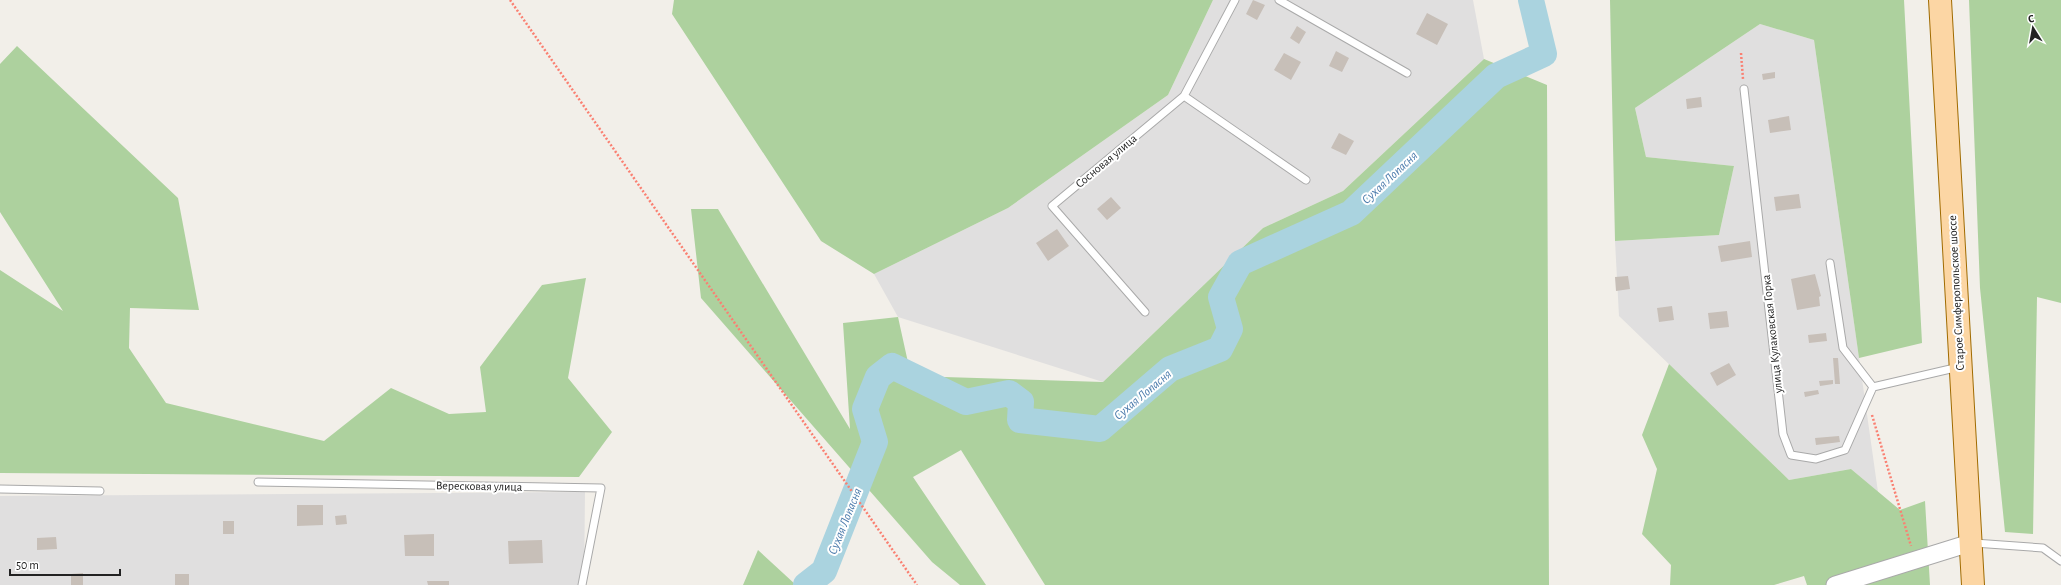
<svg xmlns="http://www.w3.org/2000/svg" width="2061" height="585" font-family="'Alegreya Sans',sans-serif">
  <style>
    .residential { fill: #e0dfdf }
    .forest { fill: #add19e }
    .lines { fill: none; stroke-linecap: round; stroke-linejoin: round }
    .river { stroke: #aad3df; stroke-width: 26 }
    .building { fill: #c7bfb8 }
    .service-casing { stroke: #a9a9a9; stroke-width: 9 }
    .tertiary-casing { stroke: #a9a9a9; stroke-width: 19 }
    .primary-casing { stroke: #a06b00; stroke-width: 24 }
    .path { stroke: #fa8072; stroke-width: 2.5; stroke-dasharray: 2 2; stroke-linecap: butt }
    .service { stroke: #fff; stroke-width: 7 }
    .tertiary { stroke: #fff; stroke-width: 17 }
    .primary { stroke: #fcd6a4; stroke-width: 22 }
    .labels { text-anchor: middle; stroke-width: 4; stroke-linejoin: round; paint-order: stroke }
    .street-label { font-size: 12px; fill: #222; stroke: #fff }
    .water-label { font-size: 13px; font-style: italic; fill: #4a7aab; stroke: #fff }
  </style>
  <rect width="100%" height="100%" fill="#f2efe9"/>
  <path class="residential" d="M1213 0H1473L1484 59 1343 191 1263 228 1103 382 898 317 874 274 1008 208 1168 95Z
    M1760 24 1814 40 1878 492 1851 469 1789 480 1619 316 1615 241 1719 235 1734 166 1646 157 1635 108Z
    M585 492 584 585H0V496Z"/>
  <path class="forest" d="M674 0H1213L1168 95 1008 208 874 274 821 241 672 14Z
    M1610 0H1904L1922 343 1859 358 1814 40 1760 24 1635 108 1646 157 1734 166 1719 235 1615 241Z
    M1969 0H2061V303L2037 297 2033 534 2005 532 1980 288Z
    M17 46 178 198 199 310 130 308 129 348 166 403 324 441 391 388 449 414 486 412 480 367 542 285 586 278 568 378 612 432 579 477 0 473V270L63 311 0 212V64Z
    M1484 59 1547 85 1549 585H1045L961 450 913 477 986 585H960L932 562 701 298 691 209H718L850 429 843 323 898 317 911 376 1103 382 1263 228 1343 191Z
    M1669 364 1789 480 1851 469 1900 510 1925 501 1930 585H1807L1804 576 1774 585H1670L1671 565 1642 534 1657 469 1642 435Z
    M758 550 796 585H743Z"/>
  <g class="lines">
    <path class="river" d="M806 585 824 571 875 442 865 409 878 377 892 366 966 402 1009 393 1021 402 1020 420 1100 429 1170 369 1220 349 1230 329 1221 297 1240 263 1351 213 1496 76 1544 54 1531 0"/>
  </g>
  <path class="building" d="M1253 0 1265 5 1257 20 1246 14Z
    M1427 13 1448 24 1437 45 1416 34Z
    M1297 26 1306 32 1299 44 1290 38Z
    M1336 51 1349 58 1342 72 1329 66Z
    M1284 53 1301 62 1291 80 1274 70Z
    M1775 72V78L1763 80 1762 74Z
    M1701 97 1702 107 1687 109 1686 99Z
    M1789 116 1791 130 1770 133 1768 120Z
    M1339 133 1354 141 1346 155 1331 148Z
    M1799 194 1801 208 1776 211 1774 197Z
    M1111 197 1121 208 1107 220 1097 209Z
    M1057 229 1069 246 1048 261 1036 243Z
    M1750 241 1752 257 1721 262 1718 246Z
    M1815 274 1821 296 1819 297 1820 306 1797 310 1791 279Z
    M1628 276 1630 289 1616 291 1615 277Z
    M1672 306 1674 320 1659 322 1657 308Z
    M1727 311 1729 327 1710 329 1708 313Z
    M1826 333 1827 341 1809 343 1808 335Z
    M1833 358H1838L1840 384H1835Z
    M1729 363 1736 375 1717 386 1710 373Z
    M1833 380V384L1820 386 1819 381Z
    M1818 390 1819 394 1805 397 1804 392Z
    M1839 436 1840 442 1816 445 1815 438Z
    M297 505H323V525L297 526Z
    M346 515 347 524 336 525 335 516Z
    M223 521H234V534H223Z
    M434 534V556H405L404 535Z
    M56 537 57 549 37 550V538Z
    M542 540 543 563 509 564 508 541Z
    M83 573V585H71V574Z
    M175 574H189V585H175Z
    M427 581H449V585H428Z"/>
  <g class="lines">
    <defs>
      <path id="service" d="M1279 0 1407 73
        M1744 89 1783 434 1791 455 1816 459 1845 450 1873 387
        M1184 96 1306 180
        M1830 263 1843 348 1873 387
        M1145 312 1052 206 1184 96 1235 0
        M1873 387 1959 367
        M258 482 601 488 582 585
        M0 489 100 491
        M1974 543 2043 548 2061 561"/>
      <path id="tertiary" d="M1835 585 1970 543"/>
      <path id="primary" d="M1940 0 1973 585"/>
    </defs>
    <use href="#service" class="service-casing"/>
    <use href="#tertiary" class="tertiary-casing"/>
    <use href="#primary" class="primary-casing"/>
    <path class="path" d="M510 0 917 585
      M1741 53 1743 79
      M1872 415 1911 546"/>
    <use href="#service" class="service"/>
    <use href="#tertiary" class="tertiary"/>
    <use href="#primary" class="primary"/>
  </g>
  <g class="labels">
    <g class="street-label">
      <text transform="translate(1106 161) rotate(-40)" y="4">Сосновая улица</text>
      <text transform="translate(1956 293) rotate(-93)" y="4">Старое Симферопольское шоссе</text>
      <text transform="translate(1772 334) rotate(-96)" y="4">улица Кулаковская Горка</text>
      <text transform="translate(479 486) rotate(1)" y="4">Вересковая улица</text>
    </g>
    <g class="water-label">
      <text transform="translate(1389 177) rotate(-43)" y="5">Сухая Лопасня</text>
      <text transform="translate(1142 394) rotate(-40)" y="5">Сухая Лопасня</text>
      <text transform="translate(844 521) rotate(-68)" y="5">Сухая Лопасня</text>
    </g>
  </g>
  <g transform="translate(2033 28) rotate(349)" stroke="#ffffff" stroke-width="3" paint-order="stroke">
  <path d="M0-3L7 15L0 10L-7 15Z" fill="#222222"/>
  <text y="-6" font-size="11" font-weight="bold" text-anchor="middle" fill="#222222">С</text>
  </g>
  <path d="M10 569v6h110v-6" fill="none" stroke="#222222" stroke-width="2"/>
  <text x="16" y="569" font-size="12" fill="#222222" stroke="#ffffff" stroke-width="3" paint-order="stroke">50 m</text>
</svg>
